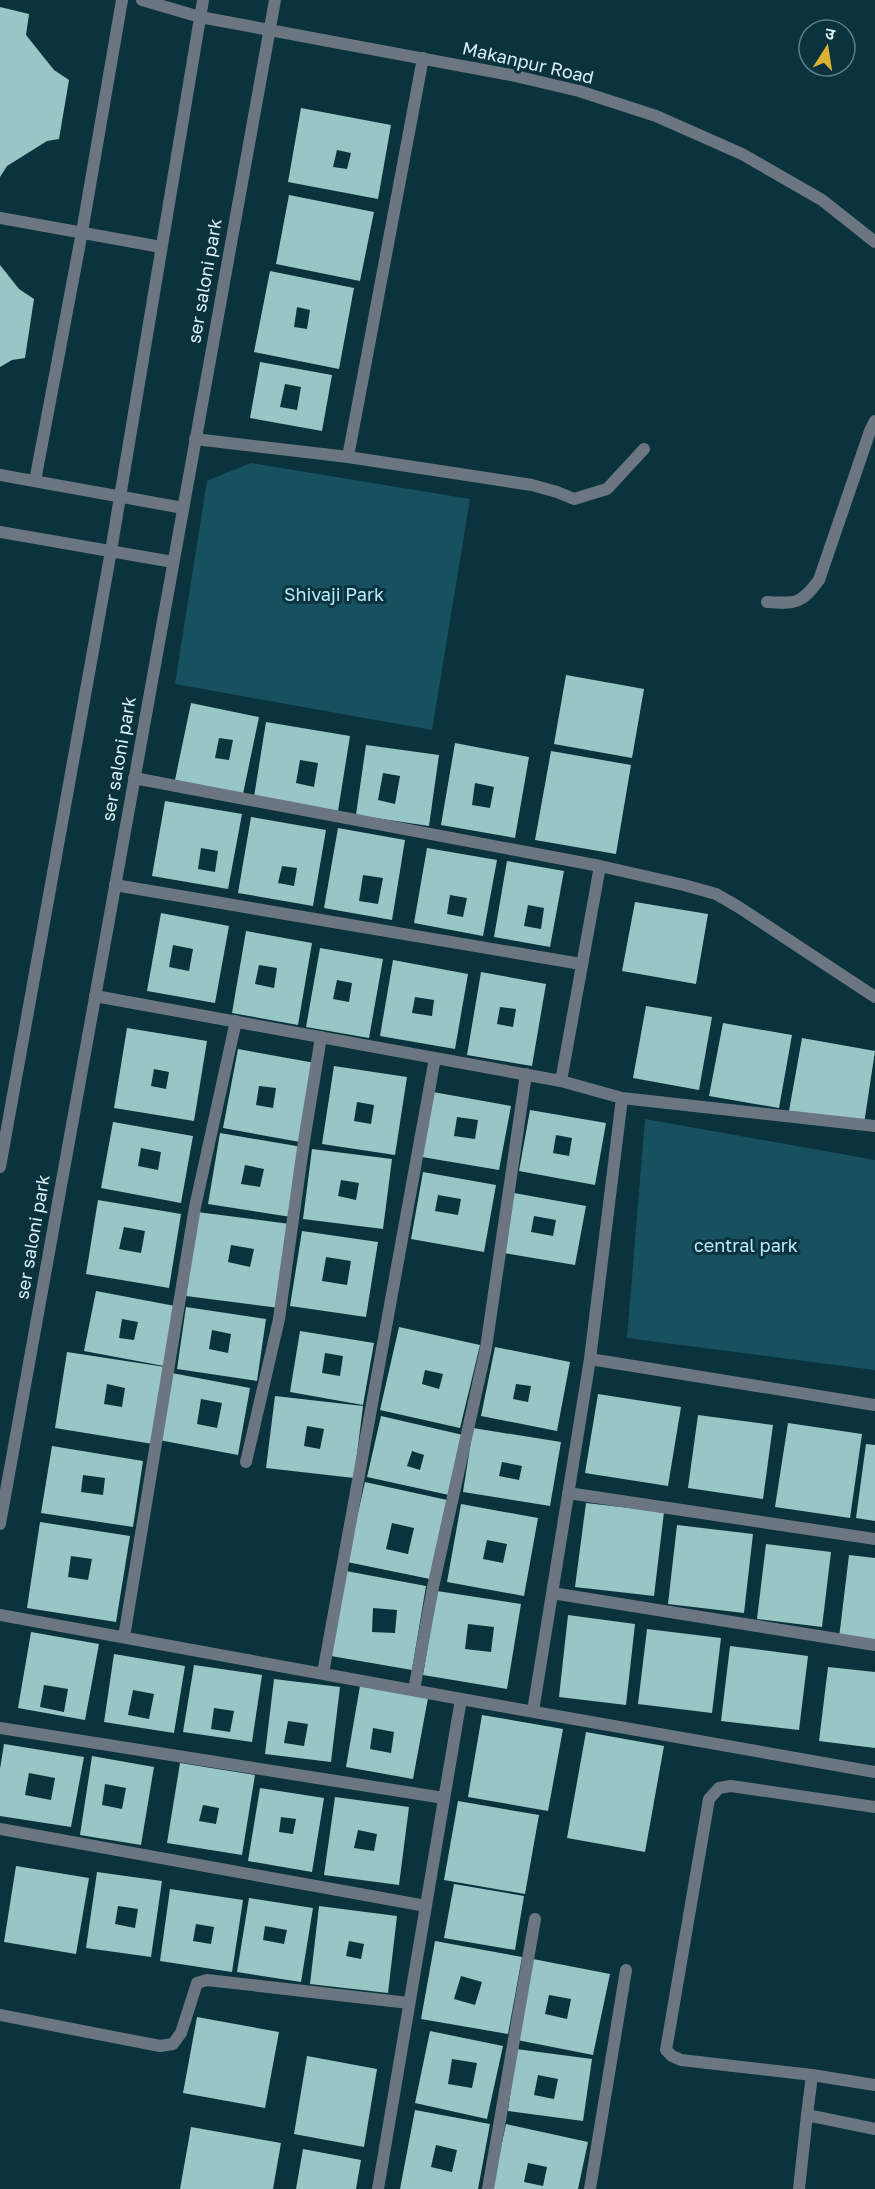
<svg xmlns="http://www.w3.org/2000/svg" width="875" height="2189" font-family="'Golos Text','Noto Sans Devanagari',sans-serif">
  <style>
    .green { fill: #17505f }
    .building { fill: #98c6c4; fill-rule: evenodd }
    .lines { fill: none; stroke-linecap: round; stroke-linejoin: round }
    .service { stroke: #6b7681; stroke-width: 12 }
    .minor { stroke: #6b7681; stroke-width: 12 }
    .tertiary { stroke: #6b7681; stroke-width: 12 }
    .labels { text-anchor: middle; stroke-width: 6; stroke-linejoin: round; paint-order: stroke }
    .street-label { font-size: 18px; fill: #dbf0f7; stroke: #0a333e }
    .park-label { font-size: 18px; fill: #b8ebfc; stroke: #0a333e }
  </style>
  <rect width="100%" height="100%" fill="#0a333e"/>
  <path class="green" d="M251 463 470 499 432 730 175 684 207 481Z
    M645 1119 875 1160V1370L627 1338Z"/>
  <path class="building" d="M0 7 29 14 26 35 54 70 69 80 59 139 47 141 7 166 0 177Z
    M301 108 391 125 378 199 288 182ZM337 150 351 153 347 169 333 167Z
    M289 195 374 212 360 281 276 264Z
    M0 265 19 289 34 299 25 358 12 360 0 367Z
    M270 271 354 288 339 369 254 352ZM297 307 310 310 307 329 294 327Z
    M260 362 332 375 322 431 250 418ZM285 384 301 387 297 410 280 407Z
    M566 675 644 689 632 758 554 744Z
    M191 703 259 717 243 794 175 780ZM219 738 233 740 229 760 215 758Z
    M266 722 350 736 338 811 254 797ZM300 760 318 763 314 787 296 783Z
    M455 743 529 757 515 838 441 825ZM475 783 494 787 490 808 472 805Z
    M366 745 439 755 429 826 356 815ZM383 773 400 776 395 804 378 800Z
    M551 751 631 765 616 854 535 840Z
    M165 801 242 814 228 889 152 876ZM201 848 218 851 215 872 198 869Z
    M251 817 326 830 313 906 238 893ZM282 866 297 868 294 886 278 883Z
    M338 828 405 840 392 920 324 908ZM363 875 383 878 378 904 359 901Z
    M427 848 497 860 483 936 414 923ZM450 895 467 898 463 917 447 914Z
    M507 861 564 871 550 947 494 937ZM528 905 544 908 541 929 524 926Z
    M635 902 708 914 696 984 622 971Z
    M161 913 229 926 215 1003 147 991ZM173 945 193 949 189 971 169 967Z
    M246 931 312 943 298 1025 232 1013ZM259 965 277 968 274 988 255 984Z
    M320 948 383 959 369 1038 306 1027ZM337 980 352 983 349 1002 333 999Z
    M393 960 468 974 455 1049 380 1036ZM415 997 434 1000 432 1016 412 1013Z
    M481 972 546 984 532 1066 467 1055ZM500 1007 516 1009 513 1027 497 1024Z
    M646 1006 712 1017 699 1090 633 1078Z
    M723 1023 792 1035 779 1108 709 1096Z
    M127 1028 207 1041 194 1121 114 1108ZM154 1069 169 1072 166 1089 151 1086Z
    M802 1038 875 1051 864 1124 789 1111Z
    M238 1049 315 1063 300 1142 223 1128ZM259 1086 276 1088 273 1108 256 1105Z
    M334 1066 407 1077 395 1155 322 1144ZM357 1102 374 1105 371 1124 354 1121Z
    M433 1092 511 1106 499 1170 422 1157ZM457 1117 478 1120 475 1139 454 1136Z
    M530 1110 606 1123 595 1185 519 1171ZM556 1135 572 1138 569 1156 553 1153Z
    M113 1122 193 1136 181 1203 101 1188ZM141 1148 161 1152 158 1170 138 1166Z
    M220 1133 302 1147 291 1217 208 1204ZM245 1165 264 1169 260 1187 241 1184Z
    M312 1149 392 1159 383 1229 303 1219ZM341 1180 359 1183 356 1200 338 1196Z
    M423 1172 496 1185 484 1252 411 1239ZM438 1195 461 1199 458 1215 435 1211Z
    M514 1193 586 1206 575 1265 504 1253ZM534 1216 556 1220 553 1236 531 1232Z
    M98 1200 181 1214 169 1288 86 1274ZM124 1227 145 1231 141 1253 119 1249Z
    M197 1212 290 1224 279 1308 186 1296ZM231 1245 254 1249 250 1267 228 1262Z
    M302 1231 378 1242 366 1317 290 1306ZM326 1257 351 1261 347 1285 322 1281Z
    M96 1291 175 1306 164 1366 84 1351ZM122 1319 138 1322 134 1340 119 1338Z
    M186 1307 266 1319 257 1381 177 1369ZM212 1330 231 1334 228 1353 209 1349Z
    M399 1327 480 1345 460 1428 380 1410ZM425 1370 443 1374 439 1389 422 1384Z
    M300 1331 374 1343 363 1405 290 1392ZM325 1353 343 1356 340 1376 322 1373Z
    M495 1347 570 1362 557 1431 481 1416ZM516 1384 531 1386 528 1402 513 1399Z
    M67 1352 165 1367 153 1444 55 1428ZM107 1384 125 1388 122 1407 104 1404Z
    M172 1373 250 1388 238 1455 159 1440ZM201 1399 222 1403 217 1428 197 1424Z
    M598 1394 681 1407 668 1486 585 1473Z
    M275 1396 363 1406 354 1478 266 1468ZM307 1426 324 1429 320 1449 304 1446Z
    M698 1415 773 1425 763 1499 688 1488Z
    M381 1416 463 1435 449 1495 367 1477ZM412 1451 424 1455 420 1470 407 1466Z
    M788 1423 862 1434 850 1518 775 1507Z
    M473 1428 561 1442 550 1506 463 1492ZM502 1462 522 1466 519 1480 499 1476Z
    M866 1444 875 1445V1521L856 1518Z
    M52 1446 143 1461 133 1527 41 1513ZM83 1475 105 1478 103 1495 81 1492Z
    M365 1482 447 1500 430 1579 347 1562ZM392 1523 414 1528 408 1554 386 1549Z
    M586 1503 664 1512 654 1596 575 1587Z
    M461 1504 538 1518 524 1596 447 1582ZM487 1540 507 1544 503 1563 483 1559Z
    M40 1522 130 1536 116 1622 27 1608ZM71 1556 92 1559 88 1580 68 1577Z
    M677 1525 753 1534 744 1613 668 1604Z
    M766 1544 831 1552 822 1627 757 1619Z
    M849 1555 875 1558V1643L839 1638Z
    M346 1571 426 1586 412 1670 331 1656ZM373 1608 397 1610 395 1633 372 1632Z
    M437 1591 521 1604 507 1689 423 1675ZM468 1624 494 1627 491 1652 465 1649Z
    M568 1615 635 1624 626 1705 559 1697Z
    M647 1629 721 1638 712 1713 638 1704Z
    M31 1632 99 1644 85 1720 18 1708ZM44 1685 68 1689 64 1712 40 1707Z
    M730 1646 808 1656 799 1730 721 1721Z
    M114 1654 185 1666 174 1733 104 1722ZM133 1690 154 1694 149 1719 128 1715Z
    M194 1665 262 1675 252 1742 183 1732ZM214 1708 234 1711 230 1732 211 1729Z
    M828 1667 875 1672V1748L819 1741Z
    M274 1679 340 1687 331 1762 265 1754ZM288 1721 308 1724 304 1746 284 1743Z
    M360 1686 428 1698 413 1779 346 1767ZM373 1728 394 1732 391 1753 370 1749Z
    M482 1715 563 1729 548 1811 468 1797Z
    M586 1732 664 1746 645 1852 567 1838Z
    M4 1744 84 1757 71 1827 0 1816V1769ZM29 1773 55 1778 51 1800 25 1795Z
    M92 1756 154 1767 141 1845 80 1835ZM105 1784 126 1788 122 1809 102 1805Z
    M180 1763 255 1775 242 1855 167 1843ZM203 1805 219 1808 216 1824 199 1821Z
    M260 1788 324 1798 312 1872 248 1861ZM281 1817 296 1819 293 1834 279 1832Z
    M335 1797 409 1807 399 1885 324 1875ZM358 1830 377 1834 374 1851 354 1848Z
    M458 1801 539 1815 525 1894 444 1880Z
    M16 1866 89 1878 76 1954 4 1942Z
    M97 1872 162 1881 151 1957 86 1948ZM118 1906 138 1909 135 1928 115 1924Z
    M454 1884 524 1896 515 1950 444 1938Z
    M170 1889 243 1900 232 1972 160 1961ZM196 1924 214 1927 211 1944 193 1941Z
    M249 1898 313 1908 301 1982 237 1972ZM265 1926 287 1930 284 1944 263 1940Z
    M319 1906 397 1916 388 1993 310 1984ZM349 1941 364 1944 361 1959 346 1956Z
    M435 1941 522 1957 508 2034 421 2019ZM461 1976 482 1982 475 2005 454 1999Z
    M533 1959 610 1974 593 2055 517 2040ZM549 1995 571 1999 567 2019 545 2014Z
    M197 2017 279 2032 265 2108 183 2093Z
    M430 2031 503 2046 487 2119 415 2103ZM452 2059 477 2063 472 2088 448 2084Z
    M516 2049 592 2059 583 2121 508 2111ZM538 2075 558 2079 554 2099 534 2095Z
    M307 2056 377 2069 364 2147 294 2134Z
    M415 2110 490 2124 478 2189H400ZM436 2145 457 2150 452 2172 431 2167Z
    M506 2124 588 2142 578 2189H492ZM528 2163 547 2167 543 2186 524 2182Z
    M191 2127 281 2143 273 2189H180Z
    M303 2149 361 2160 356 2189H296Z"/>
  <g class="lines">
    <path class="service" d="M0 218 161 247
      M35 481 82 232 122 0
      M875 1807 731 1786 719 1788 709 1799 666 2050 672 2056 681 2060 812 2075 875 2085
      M807 2115 812 2075"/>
    <path class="minor" d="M142 0 200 17 511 75 579 91 656 116 742 154 822 200 875 242
      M195 439 348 457 532 485 557 492 574 499 607 489 644 449
      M348 457 423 58
      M0 475 183 508
      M0 532 173 562
      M767 602C796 604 801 604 819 580L870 431 875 421
      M134 778 600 866 684 885 716 894 737 906 875 997
      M115 885 581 964
      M95 996 561 1081 622 1098 875 1126
      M561 1081 600 866
      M590 1359 875 1405
      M246 1462 279 1319 304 1141 321 1037
      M568 1493 875 1539
      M552 1593 875 1645
      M0 1615 461 1699 378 2189
      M124 1637 195 1207 236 1021
      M323 1673 435 1058
      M414 1690 433 1587 486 1348 526 1074
      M461 1699 875 1772
      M533 1711 590 1359 622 1098
      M0 1728 444 1798
      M0 1829 426 1906
      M0 2015 160 2046 173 2044 181 2033 197 1983 207 1980 409 2003
      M488 2189 535 1919
      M590 2189 626 1970
      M799 2189 807 2115 875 2129"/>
    <path class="tertiary" d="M0 1167 111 551 203 0
      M0 1524 275 0"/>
  </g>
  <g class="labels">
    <g class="street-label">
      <text transform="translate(528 63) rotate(13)" y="6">Makanpur Road</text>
      <text transform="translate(205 281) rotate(-80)" y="6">ser saloni park</text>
      <text transform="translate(119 759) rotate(-80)" y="6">ser saloni park</text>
      <text transform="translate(33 1237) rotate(-80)" y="6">ser saloni park</text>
    </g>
    <g class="park-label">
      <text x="334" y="601">Shivaji Park</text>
      <text x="746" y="1252">central park</text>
    </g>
  </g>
  <g transform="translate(827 48) rotate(12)"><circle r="28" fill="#0a333e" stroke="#5e7f88" stroke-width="1.5"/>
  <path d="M0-4.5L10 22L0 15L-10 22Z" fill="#ddb233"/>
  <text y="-9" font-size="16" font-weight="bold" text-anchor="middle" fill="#dbf0f7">उ</text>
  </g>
</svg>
